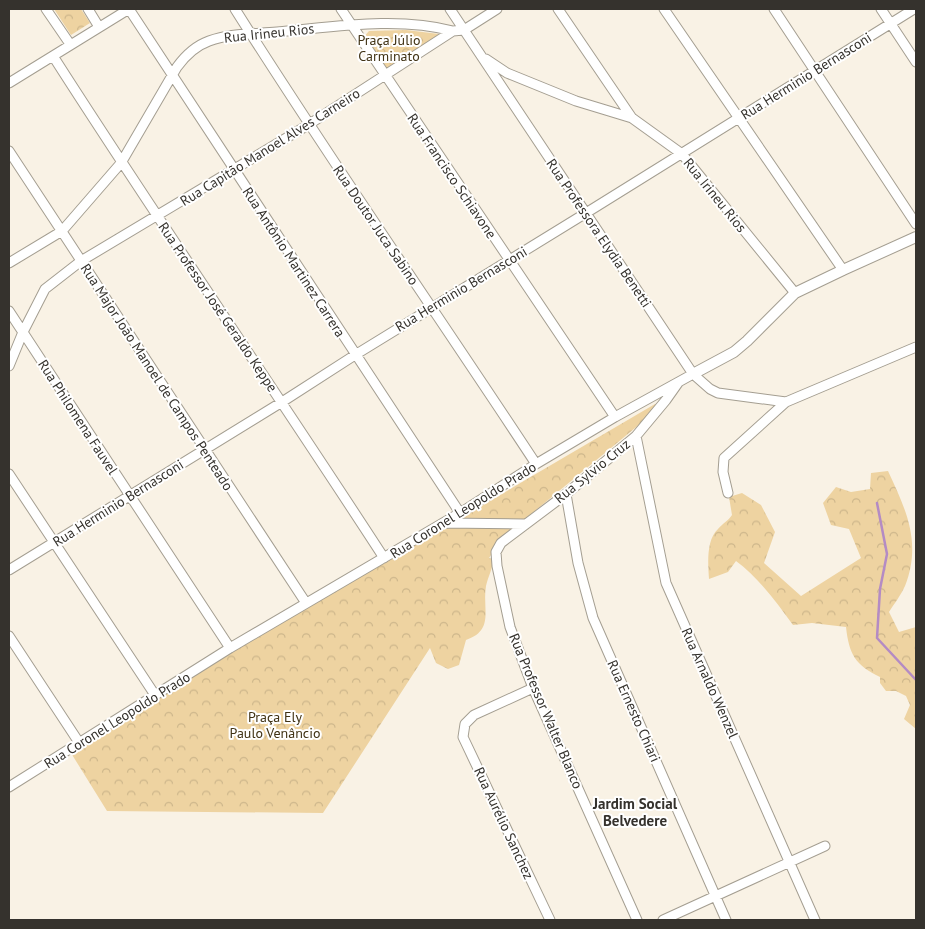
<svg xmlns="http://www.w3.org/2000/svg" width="925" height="929" font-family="'PT Sans',sans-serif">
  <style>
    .forest { fill: url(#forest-crowns) }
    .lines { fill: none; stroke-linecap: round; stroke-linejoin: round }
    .stream { stroke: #b48bc4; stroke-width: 2.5 }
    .minor-casing { stroke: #a49e91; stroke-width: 11 }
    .tertiary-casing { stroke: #a49e91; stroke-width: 12 }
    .minor { stroke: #fff; stroke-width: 9 }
    .tertiary { stroke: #fff; stroke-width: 10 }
    .labels { text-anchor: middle; stroke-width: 4; stroke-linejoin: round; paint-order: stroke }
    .street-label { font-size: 14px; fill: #35322d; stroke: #fff }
    .park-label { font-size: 14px; fill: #403214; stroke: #fff }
    .neighbourhood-label { font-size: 15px; font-weight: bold; fill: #35322d; stroke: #fff }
  </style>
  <defs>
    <pattern id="forest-crowns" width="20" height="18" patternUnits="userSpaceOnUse" patternTransform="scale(1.25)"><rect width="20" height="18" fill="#eed3a1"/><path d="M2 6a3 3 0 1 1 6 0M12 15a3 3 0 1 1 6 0" fill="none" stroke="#cdb68b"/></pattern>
  </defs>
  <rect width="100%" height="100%" fill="#f9f2e5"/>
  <path class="forest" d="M54 9H81L90 23 71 35Z
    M406 30 439 34 438 38 387 71 362 39 369 31Z
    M655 404 658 407 652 414 501 539 489 558 493 559C493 569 488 576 486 586 482 609 495 630 466 640L459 665 448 669 436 663 430 648 323 813 107 811 71 753 232 649 415 545Z
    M888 471C906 510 922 542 905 586 901 595 894 604 889 612L899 632 916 627V729L904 719 910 705 906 696 896 691H886L880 683V677C855 665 849 654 846 627L812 623 793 625C777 603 758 577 736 561L728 572 709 579C708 564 706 540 718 529 723 523 728 521 732 515L729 497 742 493 761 505 775 532 764 563 801 596 861 558 849 529 831 525 823 503 836 487 851 492 870 489 871 473Z"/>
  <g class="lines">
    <path class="stream" d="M877 503 887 554 880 589 877 638 916 680"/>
    <defs>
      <path id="minor" d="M46 9 70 44
        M88 9 99 27
        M129 9 460 513
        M235 9C332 163 436 312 536 464
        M341 9 615 417
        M450 9 693 374 710 389 718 393 786 402
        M558 9 632 118
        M664 9 843 270
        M774 9 916 224
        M881 9 916 62
        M53 56C161 225 275 390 384 558
        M486 59 507 73 576 101 632 118 682 154 795 293
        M9 83 129 9
        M9 151 306 603
        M9 263 62 231 121 163 177 67C185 56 195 46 209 41 230 33 255 34 277 32 334 27 397 16 453 31
        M9 311 230 648
        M9 366 23 332 45 289 81 261 308 125 453 31 464 30 497 9
        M636 436 666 583 815 920
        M9 474 155 695
        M728 493 723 472 724 458 786 402 916 347
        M566 494 578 563 593 618 726 920
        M444 523 524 524
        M9 570 282 402 355 355 586 213 914 9
        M9 636 80 744
        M533 688 474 715 465 724 463 737 550 920
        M9 787 230 648 460 513 536 464 615 417 693 374
        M637 920 533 688 510 627 497 566 496 552 501 543 566 494 636 436 666 400 678 383
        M663 920 825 846"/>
      <path id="tertiary" d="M693 374 734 352 747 341 795 293 843 270 916 237"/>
    </defs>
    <use href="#minor" class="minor-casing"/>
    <use href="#tertiary" class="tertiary-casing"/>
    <use href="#minor" class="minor"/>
    <use href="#tertiary" class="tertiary"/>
  </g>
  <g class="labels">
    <g class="street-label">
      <text transform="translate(269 33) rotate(-6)" y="5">Rua Irineu Rios</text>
      <text transform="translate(806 76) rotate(-32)" y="5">Rua Herminio Bernasconi</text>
      <text transform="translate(270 147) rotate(-32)" y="5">Rua Capitão Manoel Alves Carneiro</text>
      <text transform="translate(452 176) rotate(56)" y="5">Rua Francisco Schiavone</text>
      <text transform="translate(715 195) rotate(51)" y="5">Rua Irineu Rios</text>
      <text transform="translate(376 225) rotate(56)" y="5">Rua Doutor Juca Sabino</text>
      <text transform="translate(599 233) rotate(56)" y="5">Rua Professora Elydia Benetti</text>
      <text transform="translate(294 262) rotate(57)" y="5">Rua Antônio Martinez Carrera</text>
      <text transform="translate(461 289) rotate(-31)" y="5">Rua Herminio Bernasconi</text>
      <text transform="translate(218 307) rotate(56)" y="5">Rua Professor José Geraldo Keppe</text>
      <text transform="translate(157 377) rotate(57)" y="5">Rua Major João Manoel de Campos Penteado</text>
      <text transform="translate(78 417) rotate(57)" y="5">Rua Philomena Fauvel</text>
      <text transform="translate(592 471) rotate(-39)" y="5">Rua Sylvio Cruz</text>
      <text transform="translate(118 503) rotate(-32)" y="5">Rua Herminio Bernasconi</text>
      <text transform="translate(463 510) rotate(-32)" y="5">Rua Coronel Leopoldo Prado</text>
      <text transform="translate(710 683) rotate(66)" y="5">Rua Arnaldo Wenzel</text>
      <text transform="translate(546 711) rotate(67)" y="5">Rua Professor Walter Blanco</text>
      <text transform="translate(634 711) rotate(66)" y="5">Rua Ernesto Chiari</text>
      <text transform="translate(117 720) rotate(-32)" y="5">Rua Coronel Leopoldo Prado</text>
      <text transform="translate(504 823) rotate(65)" y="5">Rua Aurélio Sanchez</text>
    </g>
    <g class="park-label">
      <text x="389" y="45">Praça Júlio<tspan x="389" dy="16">Carminato</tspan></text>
      <text x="275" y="722">Praça Ely<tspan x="275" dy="16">Paulo Venâncio</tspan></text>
    </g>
    <g class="neighbourhood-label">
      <text x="635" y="809">Jardim Social<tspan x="635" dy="17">Belvedere</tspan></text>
    </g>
  </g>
  <rect width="925" height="929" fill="none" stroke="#35322d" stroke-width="20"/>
</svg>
